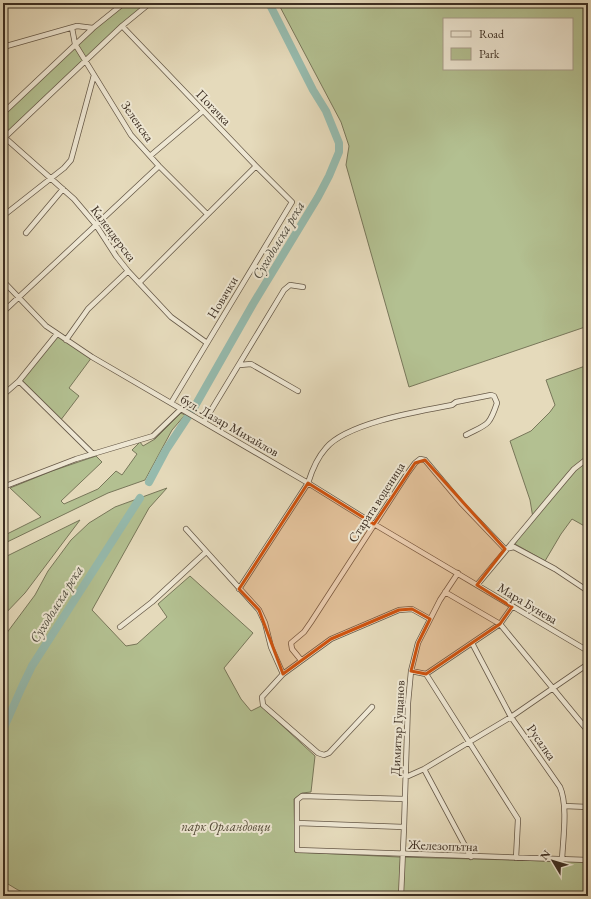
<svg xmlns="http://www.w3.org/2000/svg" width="591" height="899" font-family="'EB Garamond',serif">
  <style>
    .green { fill: #b3c091; stroke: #78775a; fill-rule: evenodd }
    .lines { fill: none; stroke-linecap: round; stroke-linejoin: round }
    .river { stroke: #96bbae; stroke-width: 8 }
    .minor-casing { stroke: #665948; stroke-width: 6 }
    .minor { stroke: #eee7d3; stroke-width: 4.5 }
    .marked { fill: #ce530f; fill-opacity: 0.2; stroke: #ce530f; stroke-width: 3; stroke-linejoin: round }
    .labels { text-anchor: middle; stroke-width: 4; stroke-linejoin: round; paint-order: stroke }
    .street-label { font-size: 13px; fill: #3c2e22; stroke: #eee7d3 }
    .park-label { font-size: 13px; font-style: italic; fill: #544b38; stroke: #eee7d3 }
    .water-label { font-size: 14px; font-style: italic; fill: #4e4a3e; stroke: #eee7d3 }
  </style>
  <rect width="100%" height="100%" fill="#e5dabb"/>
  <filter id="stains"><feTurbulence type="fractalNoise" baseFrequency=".005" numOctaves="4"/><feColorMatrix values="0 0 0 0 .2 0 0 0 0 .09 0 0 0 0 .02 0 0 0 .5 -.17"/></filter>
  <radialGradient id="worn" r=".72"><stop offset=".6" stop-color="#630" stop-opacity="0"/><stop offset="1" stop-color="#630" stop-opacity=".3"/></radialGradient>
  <path class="green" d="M124 3H150L3 139V113L75 44Z
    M278 3H588V326L409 387 346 165 349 146 341 122ZM444 19H572V69H444Z
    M57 334 92 357 69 388 79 396 60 421 19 381Z
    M588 365V528L572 519 561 534 545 561 515 544 533 518 530 500 510 441 531 431 550 412 555 405 546 380Z
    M181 413 185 415 172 430 145 480 108 493 3 544V536L41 517 10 488 52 471 96 456 102 462 61 501 64 504 98 489 116 471 122 475 137 454 132 450 140 442 143 446 155 439Z
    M167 488 149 508 92 610 126 646 137 644 167 617 158 604 190 576 253 633 224 668 241 699 251 711 261 706 315 756 311 792 302 793 294 799 295 852 399 857 588 862V896H33L18 890 3 881V638L35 595 48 571 71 540 89 523 115 507Z
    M80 520 25 593 3 616V558Z"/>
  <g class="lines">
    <path class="river" d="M149 482 166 450 195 406 253 304 318 197 329 176 339 152V143L326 111 313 90 269 3
      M3 730 21 689 32 666 140 498"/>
    <defs>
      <path id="minor" d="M122 26 256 166 292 202 171 403
        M72 28 75 44 131 135 159 166 207 214
        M3 47 77 26 93 28
        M3 113 93 28 124 3
        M3 136 74 199 96 225 116 256 128 271 171 317 207 343
        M3 139 122 26 150 3
        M150 156 203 111
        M3 216 64 168 71 160 94 75
        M26 233 63 189
        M3 281 46 326 92 357 308 483 374 524 588 651
        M139 283 256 166
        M3 312 159 166
        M66 340 88 309 128 271
        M240 365 251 364 298 391
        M19 381 93 454
        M3 395 19 381 57 334
        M204 422 284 290 290 285 303 287
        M3 487 76 459 153 436 181 409
        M186 529 259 610 265 623 271 647 283 674
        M477 585 563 482 574 469 588 458
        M239 589 308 483C312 470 317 458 326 448 347 423 420 411 452 405L456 402 491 395 494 396 497 403C489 427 487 424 466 435
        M445 592 500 624 588 731
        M120 627 152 602 206 552
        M472 643 511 717 560 787C568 805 563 839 562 860
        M301 660 292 649 291 643 304 632 311 622 407 474 415 463 420 459 425 460 462 504 505 549 514 547 555 569 588 591
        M411 671 426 674 518 819 516 858
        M426 674 500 624 512 607
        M372 707 329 753 324 755 318 753 263 705 262 697 283 674 331 639 399 610 412 609 430 619
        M424 769 471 857
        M406 777 424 769 511 717 588 664
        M405 799 302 796 297 800V850L588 860
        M564 806 588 807
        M297 823 404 827
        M401 896 404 827 408 703 411 671 418 643 440 600 458 573"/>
    </defs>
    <use href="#minor" class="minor-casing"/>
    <use href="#minor" class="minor"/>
  </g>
  <path class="marked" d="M425 460 505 549 477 585 512 607 500 624 426 674 411 671 418 643 430 619 412 609 399 610 331 639 283 674 259 610 239 589 308 483 374 524 415 463Z"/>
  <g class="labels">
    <g class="street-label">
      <text transform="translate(214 107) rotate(46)" y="5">Погачка</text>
      <text transform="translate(138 121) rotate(55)" y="5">Зеленска</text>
      <text transform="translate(114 233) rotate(53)" y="5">Календерска</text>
      <text transform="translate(222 297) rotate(-59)" y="5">Новачки</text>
      <text transform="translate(230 425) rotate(30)" y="5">бул. Лазар Михайлов</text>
      <text transform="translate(376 502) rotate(-57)" y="5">Старата воденица</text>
      <text transform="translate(528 603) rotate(31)" y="5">Мара Бунева</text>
      <text transform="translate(397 728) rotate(-87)" y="5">Димитър Гущанов</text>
      <text transform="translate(542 742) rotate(55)" y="5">Русалка</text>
      <text transform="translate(443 845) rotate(2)" y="5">Железопътна</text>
    </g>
    <g class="park-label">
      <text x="226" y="831">парк Орландовци</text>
    </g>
    <g class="water-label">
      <text transform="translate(278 240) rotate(-59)" y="5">Суходолска река</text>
      <text transform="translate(56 604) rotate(-58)" y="5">Суходолска река</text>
    </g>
  </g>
  <rect width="591" height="899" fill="none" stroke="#e5dabb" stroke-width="16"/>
  <rect x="4" y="4" width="583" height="891" fill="none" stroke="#3c2e22" stroke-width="2"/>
  <rect x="8" y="8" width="575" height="883" fill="none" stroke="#3c2e22"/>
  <rect x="443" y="18" width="130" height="52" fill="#eee7d3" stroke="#a79d8c"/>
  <rect x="451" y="31" width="20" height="6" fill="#eee7d3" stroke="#a79d8c"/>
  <text x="479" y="38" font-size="12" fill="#3c2e22">Road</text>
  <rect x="451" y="48" width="20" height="12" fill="#b3c091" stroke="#a79d8c"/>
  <text x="479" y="58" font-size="12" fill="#3c2e22">Park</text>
  <g transform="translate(553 861) rotate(308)" stroke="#eee7d3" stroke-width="3" paint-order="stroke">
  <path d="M0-3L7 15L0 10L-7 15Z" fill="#3c2e22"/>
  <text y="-6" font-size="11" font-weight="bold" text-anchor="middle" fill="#3c2e22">N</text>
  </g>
  <rect width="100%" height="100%" filter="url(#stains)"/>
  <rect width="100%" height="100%" fill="url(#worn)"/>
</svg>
